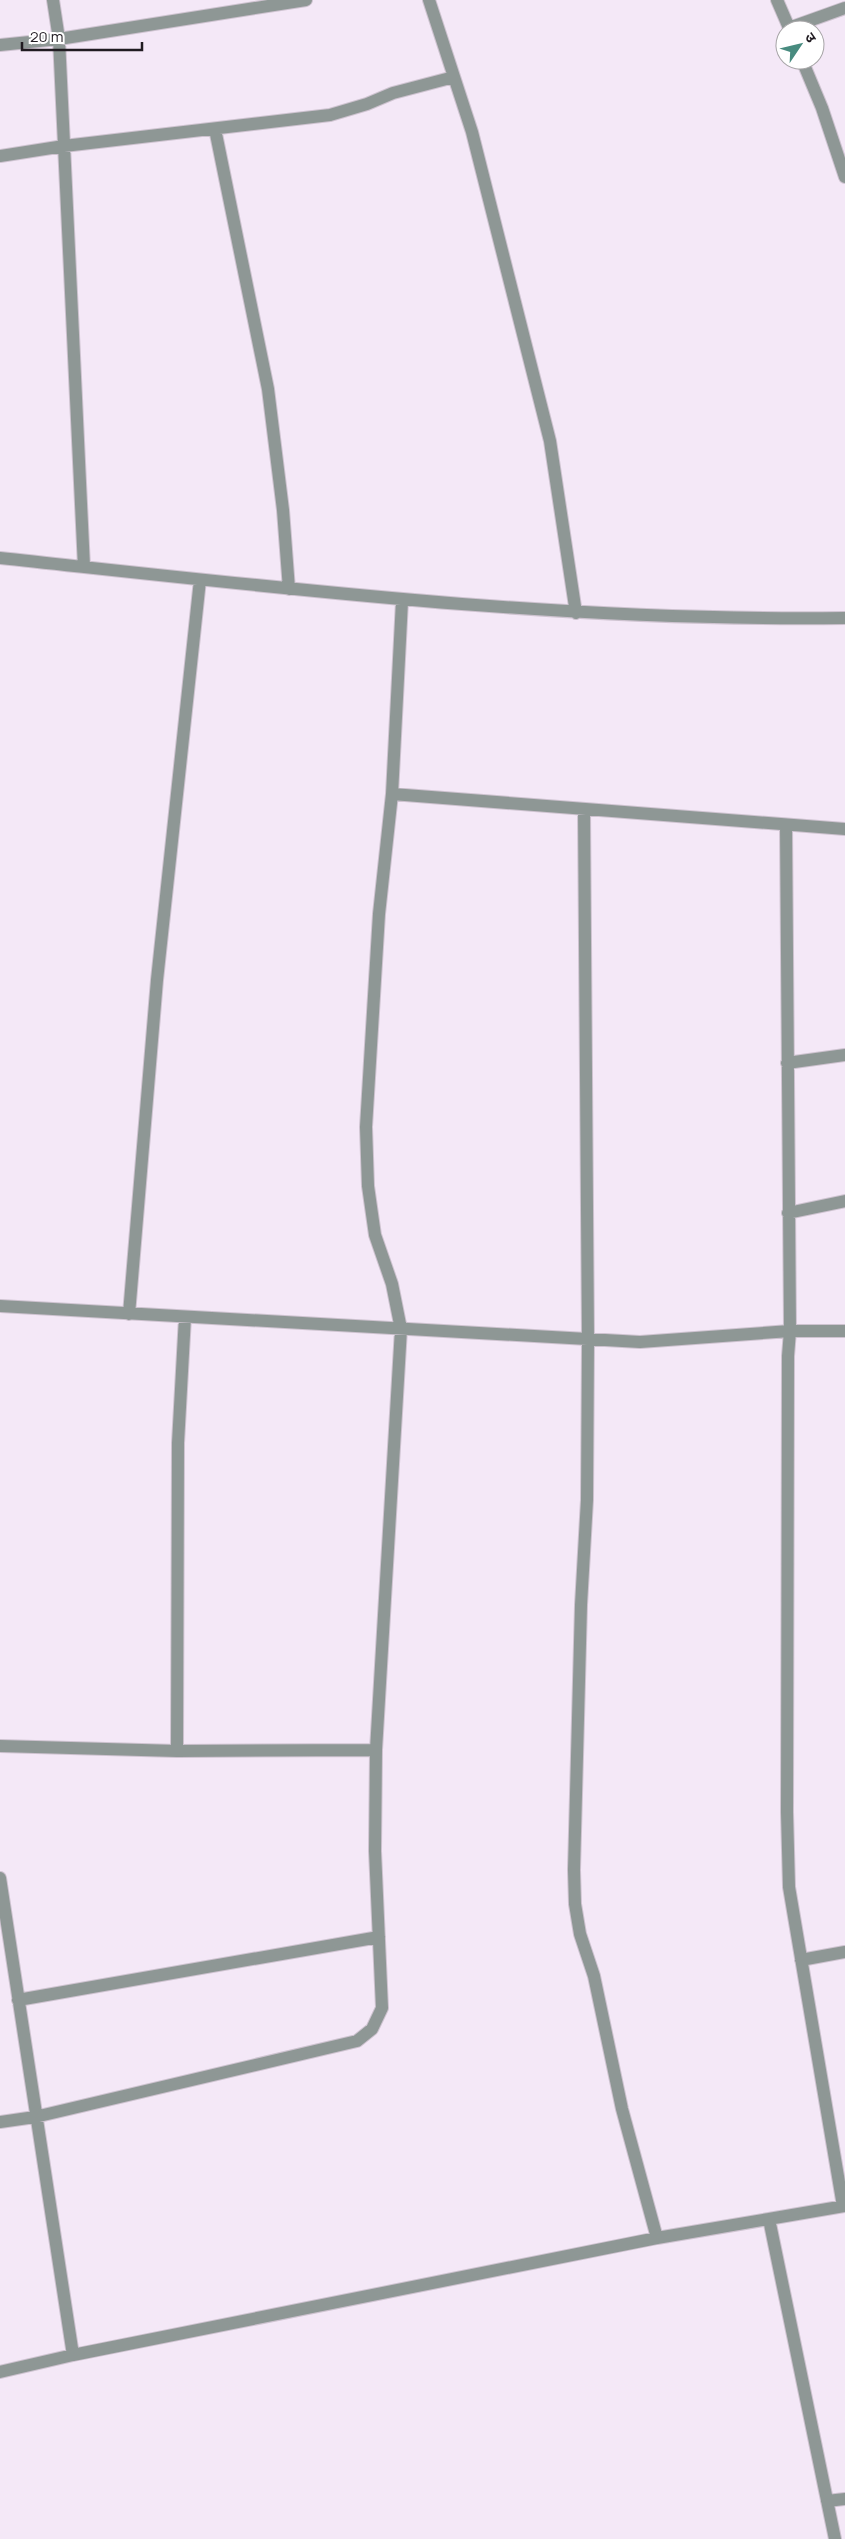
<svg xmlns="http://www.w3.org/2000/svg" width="845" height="2539" font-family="Manrope,'Noto Sans Devanagari',sans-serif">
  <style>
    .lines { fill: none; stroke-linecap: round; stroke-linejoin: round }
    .minor-casing { stroke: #cec3d0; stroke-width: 14 }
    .minor { stroke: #8e9795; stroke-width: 12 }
  </style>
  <rect width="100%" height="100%" fill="#f4e8f7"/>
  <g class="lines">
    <defs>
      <path id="minor" d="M53 0 59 39 84 567
        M429 0 472 132 550 441 576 613
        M777 0 790 30
        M789 28 845 8
        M0 45 59 39 306 0
        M802 60 822 108 845 177
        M215 129 268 389 283 510 289 589
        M0 156 64 146 330 115 367 104 393 93 454 77
        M0 558C281 588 562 622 845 618
        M392 794 845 829
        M584 809 588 1340 587 1500 581 1605 574 1870 575 1904 580 1934 594 1976 622 2109 657 2238
        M786 825 790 1331 788 1356 787 1812 789 1887 843 2206
        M787 1063 845 1055
        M788 1213 845 1201
        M0 1306 640 1342 790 1331H845
        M129 1314 157 980 200 580
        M0 1746 177 1751 376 1750
        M177 1751 178 1443 185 1317
        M0 1878 73 2355
        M801 1960 845 1952
        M18 2000 379 1937
        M0 2122 35 2117 357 2041 372 2029 382 2008 375 1851 376 1750 401 1329 392 1284 375 1235 368 1186 366 1127 379 914 392 794 402 601
        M769 2219 835 2539
        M0 2372 73 2355 657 2238 845 2206
        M827 2501 845 2499"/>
    </defs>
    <use href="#minor" class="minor-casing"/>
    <use href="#minor" class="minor"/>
  </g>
  <g transform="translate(800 45) rotate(55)"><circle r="24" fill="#ffffff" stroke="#a6a4a6"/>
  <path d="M0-4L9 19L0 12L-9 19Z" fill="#488b7f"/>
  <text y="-8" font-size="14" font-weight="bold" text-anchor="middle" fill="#201b21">उ</text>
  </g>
  <path d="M22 42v8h120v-8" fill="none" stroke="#201b21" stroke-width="2.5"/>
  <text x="30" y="42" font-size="15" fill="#201b21" stroke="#ffffff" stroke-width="4" paint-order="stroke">20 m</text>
</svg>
